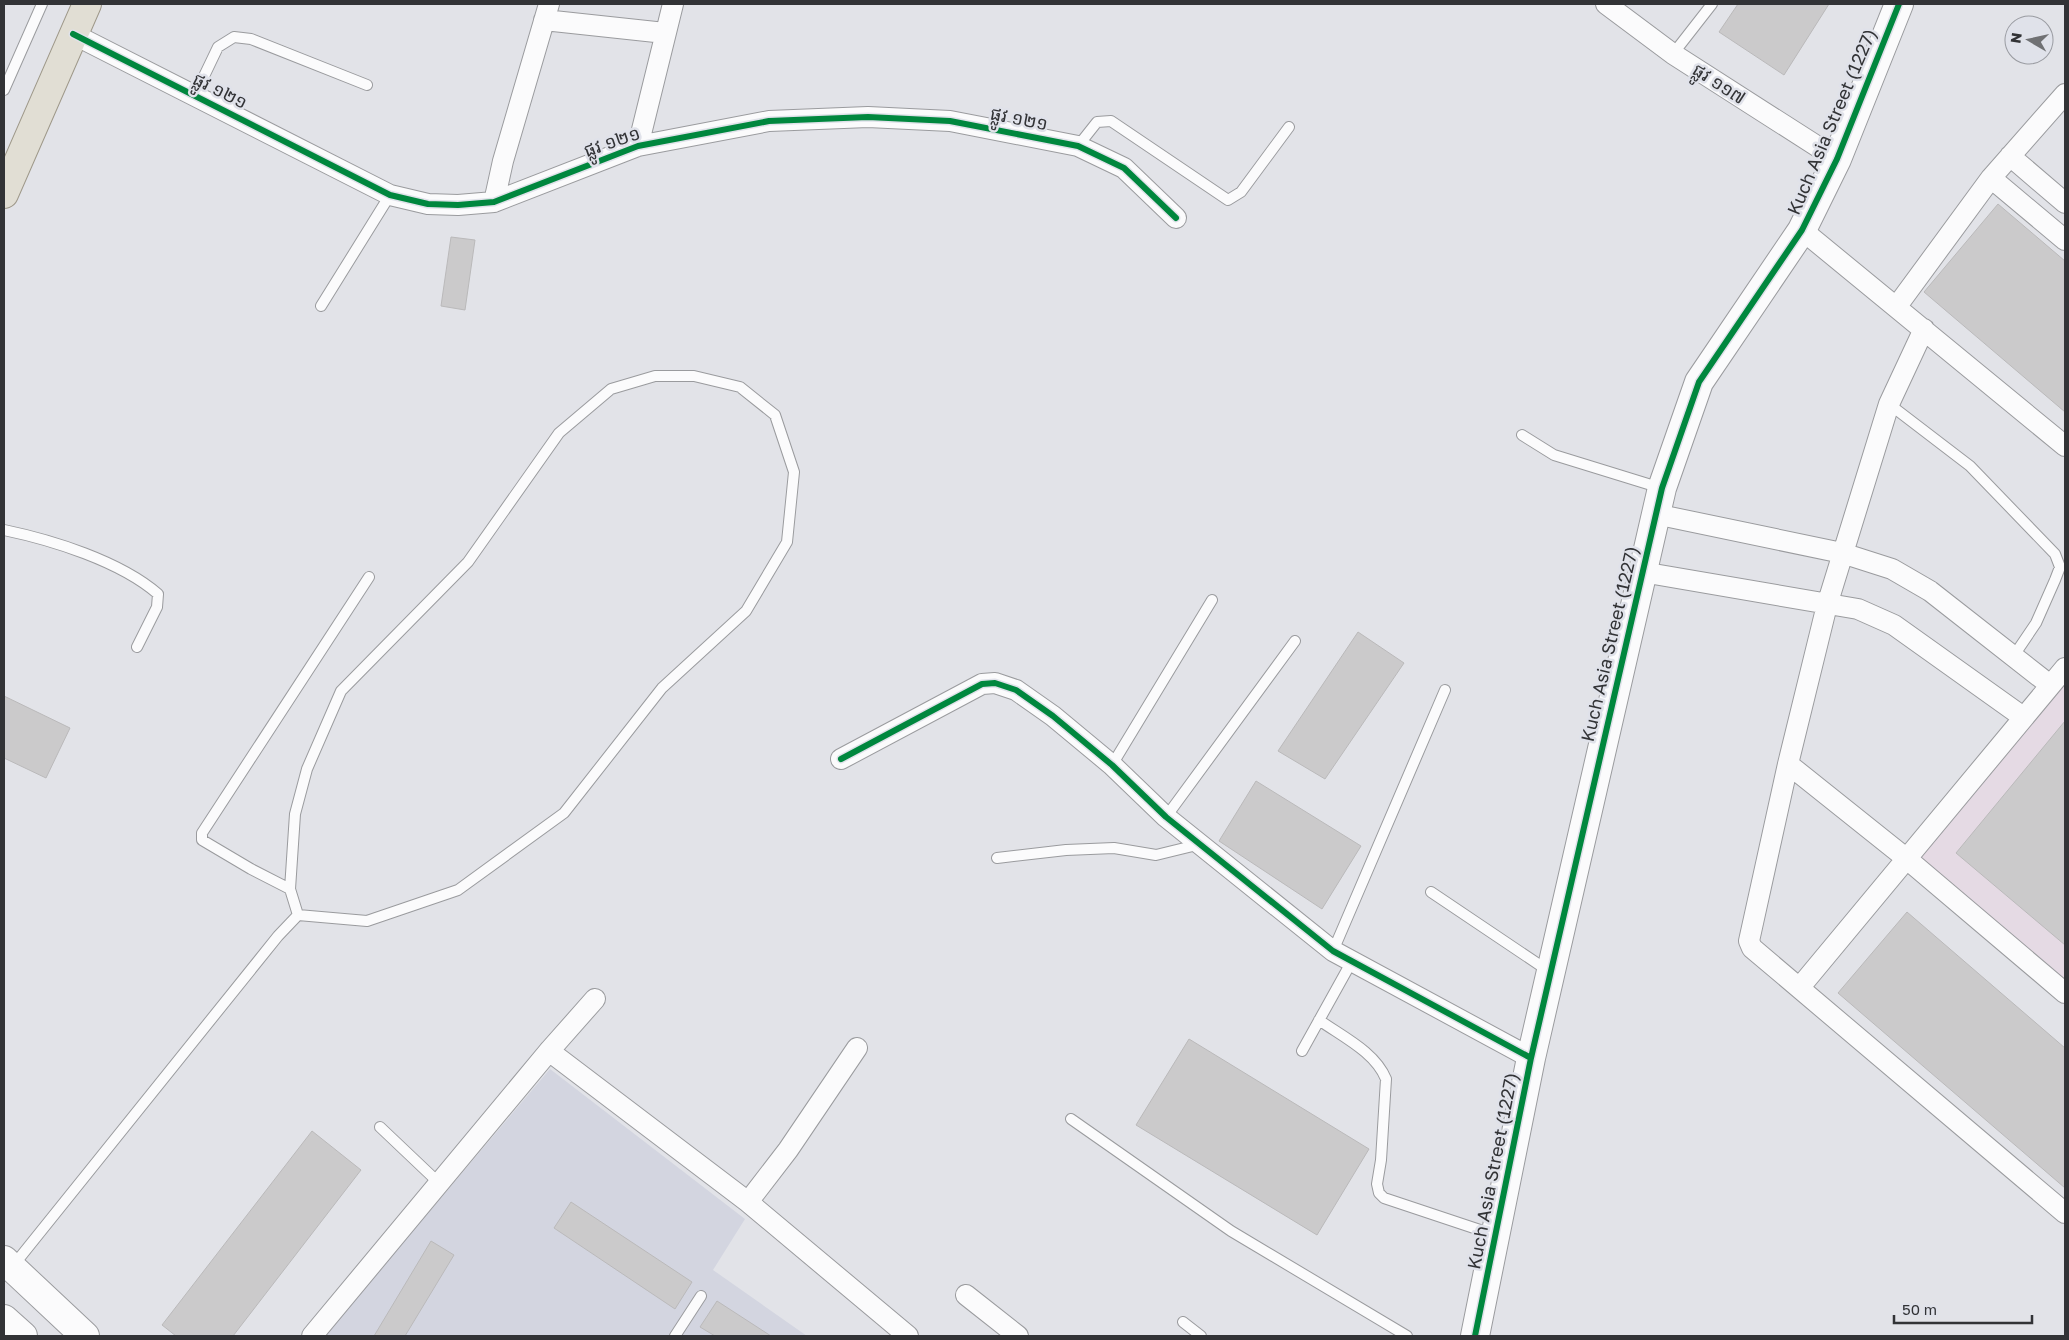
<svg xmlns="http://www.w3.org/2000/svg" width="2069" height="1340" font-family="'Golos Text','Noto Sans Khmer',sans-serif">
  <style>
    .commercial { fill: #e5dae4 }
    .built { fill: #d3d5e0 }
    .building { fill: #cbcacb; stroke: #bab9ba }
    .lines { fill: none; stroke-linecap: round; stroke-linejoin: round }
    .lane-casing { stroke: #9a9b9e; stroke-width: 12 }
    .street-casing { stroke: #9a9b9e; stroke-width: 22 }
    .secondary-casing { stroke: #9a9b9e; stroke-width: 30 }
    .primary-casing { stroke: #9e9889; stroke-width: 30 }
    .lane { stroke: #fbfbfc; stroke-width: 10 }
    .street { stroke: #fbfbfc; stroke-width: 20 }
    .secondary { stroke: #fbfbfc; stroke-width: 28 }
    .primary { stroke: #e1ded4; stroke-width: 28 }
    .cycleway-casing { stroke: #e0e2ea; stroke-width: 9 }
    .cycleway { stroke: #00873e; stroke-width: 6 }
    .labels { text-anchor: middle; stroke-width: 5; stroke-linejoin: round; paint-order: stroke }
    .street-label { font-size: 18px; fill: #323336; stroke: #e0e2ea }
  </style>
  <rect width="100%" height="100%" fill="#e2e3e8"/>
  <path class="commercial" d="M2065 666V995L1902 858Z"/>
  <path class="built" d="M550 1069 745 1219 713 1270 807 1336H324Z"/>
  <path class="building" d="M1738 4H1829L1784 75 1719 32Z
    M1998 204 2065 261V412L1924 292Z
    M451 237 475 240 465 310 441 306Z
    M1358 632 1404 663 1325 779 1278 751Z
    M4 696 70 728 46 778 4 758Z
    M2065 721V945L1956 853Z
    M1256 781 1361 846 1322 909 1219 841Z
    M1907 912 2065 1048V1188L1838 993Z
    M1189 1039 1369 1149 1317 1235 1136 1125Z
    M312 1131 361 1170 233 1336H176L162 1325Z
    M571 1202 692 1282 675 1309 554 1228Z
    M431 1241 454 1255 405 1336H374Z
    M717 1301 771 1336H715L700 1327Z"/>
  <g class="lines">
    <defs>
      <path id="lane" d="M1673 54 1712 4
        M4 90 42 4
        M195 95 218 47 234 37 251 39 367 85
        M1078 146 1097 122 1111 121 1228 200 1241 192 1289 127
        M321 306 390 195
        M655 376H694L740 387 775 415 794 472 787 542 746 611 662 688 564 813 458 890 367 921 298 915 290 889 295 814 307 769 341 691 468 562 559 433 611 389Z
        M1889 404 1970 466 2055 554 2060 567 2055 580 2036 623 2013 657
        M1522 435 1554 455 1661 488
        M4 530C52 540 120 561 158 594L157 607 137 647
        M1112 765 1212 600
        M1166 817 1295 641
        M997 858 1066 850 1114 848 1156 855 1201 844
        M290 889 251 869 202 840V833L369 577
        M1431 892 1550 972
        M1333 951 1445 690
        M1319 1020C1343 1037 1375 1052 1386 1079L1381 1160 1377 1184 1379 1193 1384 1198 1495 1235
        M1302 1051 1352 961
        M1071 1119 1231 1231 1407 1336
        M380 1127 439 1183
        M13 1266 278 936 298 915
        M1183 1322 1201 1336
        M675 1336 701 1296"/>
      <path id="street" d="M1606 4 1673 54 1837 159
        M544 20 665 33
        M73 34 390 195 428 204 458 205 494 202 638 146 769 121 868 117 950 121 1078 146 1124 168 1176 218
        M638 146 673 4
        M2010 156 2065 203
        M1991 178 2065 240
        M494 202 503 161 549 4
        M1802 230 2065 446
        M1897 306 1991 178 2065 94
        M1924 329 1889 404 1827 605 1788 764 1749 941 1752 948 2065 1213
        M1655 514 1842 553 1892 569 1930 591 2050 685
        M1642 572 1858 609 1894 625 2023 717
        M841 759 982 684 995 683 1016 690 1053 716 1112 765 1166 817 1333 951 1531 1058
        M1788 764 1907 859 2065 993
        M1800 987 2065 668
        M549 1051 748 1202 908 1336
        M748 1202 788 1150 857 1048
        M966 1295 1018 1336
        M312 1336 549 1051 595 999"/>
      <path id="secondary" d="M4 1260 85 1336
        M4 1319 23 1336
        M1475 1336 1531 1058 1662 488 1699 382 1802 230 1837 159 1899 4"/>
      <path id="primary" d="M4 194 87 4"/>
    </defs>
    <use href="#lane" class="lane-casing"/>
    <use href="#street" class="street-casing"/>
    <use href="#secondary" class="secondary-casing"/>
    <use href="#primary" class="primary-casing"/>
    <use href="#lane" class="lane"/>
    <use href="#street" class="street"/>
    <use href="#secondary" class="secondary"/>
    <use href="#primary" class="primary"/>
    <defs>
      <path id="cycleway" d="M73 34 390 195 428 204 458 205 494 202 638 146 769 121 868 117 950 121 1078 146 1124 168 1176 218
        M841 759 982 684 995 683 1016 690 1053 716 1112 765 1166 817 1333 951 1531 1058
        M1475 1336 1531 1058 1662 488 1699 382 1802 230 1837 159 1899 4"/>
    </defs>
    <use href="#cycleway" class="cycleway-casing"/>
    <use href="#cycleway" class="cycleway"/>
  </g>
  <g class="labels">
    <g class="street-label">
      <text transform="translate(1719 84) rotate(33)" y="6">ផ្លូវ ១១៧</text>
      <text transform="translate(220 91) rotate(27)" y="6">ផ្លូវ ១២១</text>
      <text transform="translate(1019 119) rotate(11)" y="6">ផ្លូវ ១២១</text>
      <text transform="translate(1832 122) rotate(-67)" y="6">Kuch Asia Street (1227)</text>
      <text transform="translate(612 142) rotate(-19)" y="6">ផ្លូវ ១២១</text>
      <text transform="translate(1610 644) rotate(-77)" y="6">Kuch Asia Street (1227)</text>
      <text transform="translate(1493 1171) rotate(-79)" y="6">Kuch Asia Street (1227)</text>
    </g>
  </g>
  <rect width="2069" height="1340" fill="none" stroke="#323336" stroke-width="10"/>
  <g transform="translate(2029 40) rotate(279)"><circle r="24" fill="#e0e2ea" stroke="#9a9ca2"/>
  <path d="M0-4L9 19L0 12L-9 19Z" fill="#707174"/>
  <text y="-8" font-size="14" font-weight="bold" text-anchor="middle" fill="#323336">N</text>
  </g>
  <path d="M1894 1315v8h138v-8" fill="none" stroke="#323336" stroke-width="2.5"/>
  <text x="1902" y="1315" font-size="15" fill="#323336" stroke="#e0e2ea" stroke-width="4" paint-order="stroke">50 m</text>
</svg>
